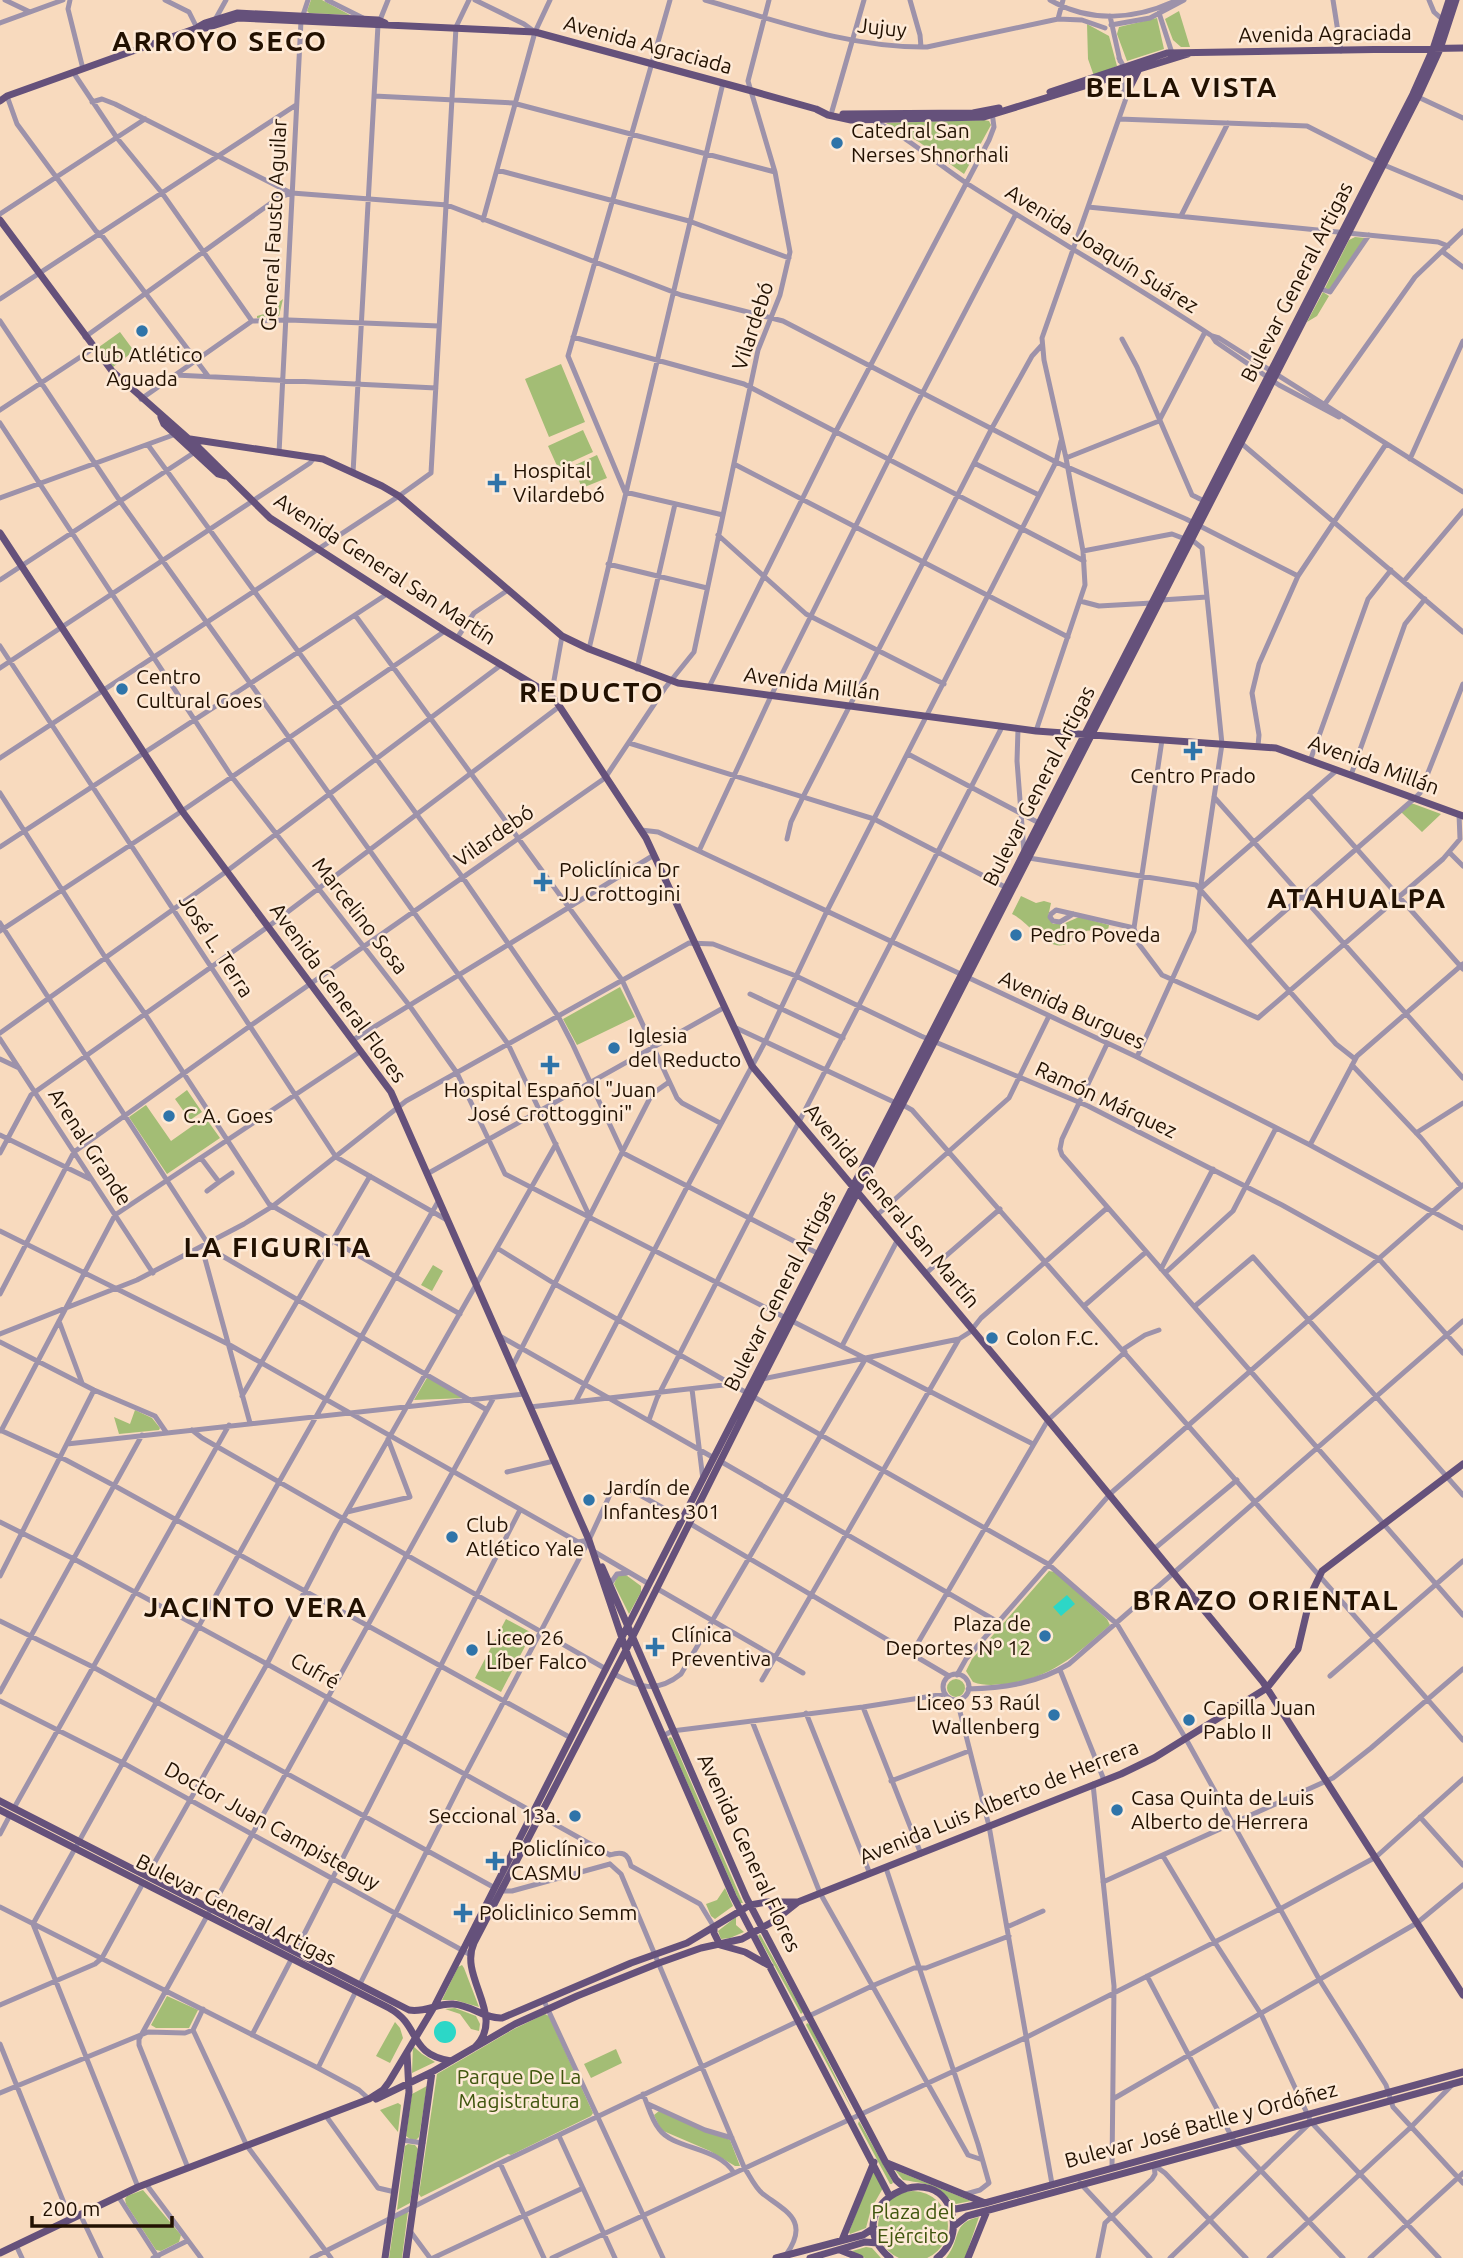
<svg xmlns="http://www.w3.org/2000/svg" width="1463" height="2258" font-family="Ubuntu,sans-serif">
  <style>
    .green { fill: #a3bd75 }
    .water { fill: #2cd7c7 }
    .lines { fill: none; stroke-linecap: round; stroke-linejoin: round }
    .minor { stroke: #9d92aa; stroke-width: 5 }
    .major { stroke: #65517b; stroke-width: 7 }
    .poi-dot { fill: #2f74a9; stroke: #feead7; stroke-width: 2.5 }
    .labels { text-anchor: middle; stroke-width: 5; stroke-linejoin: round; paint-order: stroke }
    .street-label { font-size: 21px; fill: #221101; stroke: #feead7 }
    .poi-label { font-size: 21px; fill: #221101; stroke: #feead7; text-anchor: start }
    .park-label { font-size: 21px; fill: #40560e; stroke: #feead7 }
    .district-label { font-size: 28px; font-weight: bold; letter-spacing: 2px; fill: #221101; stroke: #feead7 }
  </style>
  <rect width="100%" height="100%" fill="#f8dabe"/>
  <path class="green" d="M311 0H322L350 15 309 13 307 11Z
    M1179 11 1190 47H1181L1173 40 1165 19Z
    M1157 18 1164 49 1127 61 1117 34 1119 27Z
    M1087 24 1109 36 1117 66 1094 76 1088 59Z
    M984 120 989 121 991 125 964 174 919 142 886 123Z
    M1355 237 1365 238 1330 290 1325 288 1349 240Z
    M1323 292 1329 296 1317 316 1307 322Z
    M283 299 279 316 257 318V316L264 314Z
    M120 332 134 351 113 367 99 347Z
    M561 364 585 422 549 437 525 379Z
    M583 430 593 452 558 468 548 446Z
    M597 455 607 478 582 488 573 466Z
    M1410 804H1414L1441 814 1422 832 1401 812Z
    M1021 896 1036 903 1044 901 1051 903 1048 917 1053 924H1063L1079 917 1109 925 1108 930C1099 930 1084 929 1076 935 1071 938 1069 944 1063 945 1046 949 1026 920 1012 914Z
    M620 987 635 1017 577 1045 563 1019Z
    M187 1090 202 1112 190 1120 175 1099Z
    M146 1105 171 1141 205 1117 220 1138 167 1174 129 1117Z
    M433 1265 443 1271 432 1291 421 1285Z
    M428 1376 465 1398 414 1400Z
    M135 1410 152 1418 160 1428 159 1430 119 1434 114 1417 130 1424Z
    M1049 1571 1055 1572 1107 1619 1110 1625C1077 1654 1052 1678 1006 1684 994 1685 984 1686 973 1682L966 1671 972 1659Z
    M618 1575H626L641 1586V1592L629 1614 614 1584Z
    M506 1619 532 1633 501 1692 475 1678Z
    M947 1688a9 9 0 1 1 18 0a9 9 0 1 1-18 0Z
    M670 1737 672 1738 743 1903H740L668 1739Z
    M725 1888 733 1906 715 1919 711 1916 706 1904 717 1900Z
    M736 1917V1925L744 1932 730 1938 721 1939 718 1931Z
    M760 1934 803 2012 801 2014 758 1936Z
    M462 1965 464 1968 479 2007 455 2000H442L458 1967Z
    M167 1996 198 2010 189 2028H156L151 2025Z
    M455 2008 476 2016 480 2024 479 2031 471 2029 460 2014 445 2009Z
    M545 2014 549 2016 593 2113 591 2116 511 2155 508 2154 421 2197 419 2194 437 2074 514 2029Z
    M395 2022 400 2028 403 2038 390 2063 376 2056Z
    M807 2023 810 2025 853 2112 806 2025Z
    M413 2046 422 2054 435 2062 412 2073Z
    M616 2049 622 2063 591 2078 584 2064Z
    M427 2086 419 2137 416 2140 410 2139 406 2136 412 2094Z
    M398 2103 401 2105 398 2132 380 2110Z
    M659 2111 730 2140 740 2166H735L710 2151 661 2130 654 2115Z
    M859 2121 893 2182 892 2184H890L858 2124Z
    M408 2144 415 2145 418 2149 410 2203 397 2210 405 2146Z
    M873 2170 883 2188 871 2209 866 2228 850 2234 849 2232Z
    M895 2170 971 2201 956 2204C931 2184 935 2185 903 2180Z
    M143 2190 181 2235 179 2242 161 2251 156 2250 126 2204 125 2199 127 2196Z
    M878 2226a35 35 0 1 1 70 0a35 35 0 1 1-70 0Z
    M408 2211 402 2258H389L395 2218Z
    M979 2217 965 2258H946C962 2238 951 2223 979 2217Z
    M866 2247 872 2248 881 2258H865L852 2251Z"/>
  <path class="water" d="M1067 1595 1075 1604 1061 1616 1053 1607Z
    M434 2032a11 11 0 1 1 22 0a11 11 0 1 1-22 0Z"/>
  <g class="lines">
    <path class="minor" d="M5 0 30 12
      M70 0 68 9 83 69
      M165 0 189 12 197 28
      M327 0 363 18
      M475 0 524 24 535 32
      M670 0 568 356 625 492 723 515
      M705 0C778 21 850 48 927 47L1058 19 1082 20 1105 28
      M910 0 920 35 921 47
      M1050 0C1090 23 1136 20 1177 0
      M1333 0 1341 51
      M1429 0 1434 12 1443 20
      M1159 13 1172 53
      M1110 16 1120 61
      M216 18 226 0
      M1058 19 1063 0
      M0 23 63 0
      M1111 25 1150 18 1184 0
      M73 72 117 138 162 193 252 321
      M1121 74 1125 99
      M7 96 17 124 96 231 103 237 208 376
      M374 96 513 103 775 172
      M1418 97 1463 118
      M92 102 102 99 115 104 291 193
      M832 111 864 0
      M1119 119 1307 126 1378 162
      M874 121C910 138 938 165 971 186 1051 237 1133 284 1212 336L1219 338 1463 492
      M1384 165 1463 198
      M497 170 689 221 789 258
      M1088 207 1438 242 1448 246
      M0 214 145 119
      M1181 216 1228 123
      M483 220 535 32 550 0
      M1443 252 1463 267
      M1321 289 1330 292 1369 235
      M0 299 296 105
      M0 321 120 501 508 1044 590 1217
      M1212 336 1216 342 1279 385 1339 417
      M85 337 278 198 292 193 447 205 681 295 783 321 1056 462 1186 519 1298 576
      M573 337 744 384 1084 561
      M1122 339 1137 367 1192 495 1204 501
      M175 375 436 388
      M141 399 252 321 289 320 439 326
      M1322 408 1415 277 1463 231
      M0 410 94 348
      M0 423 232 777 409 1005 457 1073 505 1174 786 1318
      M1241 443 1463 632
      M148 445 463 878 558 1016 572 1043 623 1153 819 1254
      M279 453 301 21 308 0
      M1066 458 1159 421 1205 332
      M1410 459 1463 341
      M974 463 1039 495
      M734 464 1068 637
      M353 473 378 25 388 0
      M0 498 176 434
      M718 535 806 614 944 684
      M1083 551 1172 534 1185 539
      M608 564 707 588
      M0 580 195 452
      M1404 581 1463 511
      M1161 600 1207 597
      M1080 601 1099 606 1152 603
      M355 615 622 980 677 1098 682 1103 720 1123
      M457 638 474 613 508 590
      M0 646 336 1157 447 1220
      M589 649 723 83
      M0 668 310 463 314 458
      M637 669 675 504
      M709 687 835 433 989 140 994 127 992 112
      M547 699 551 697 562 636
      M1018 729 1017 761 1024 852
      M1036 731 1085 585 1083 551 1066 458 1044 360 1042 338 1130 87 1127 73 1119 58
      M629 743 874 819 1007 888
      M1258 746 1259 735 1252 693 1259 664 1298 576 1386 444
      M908 754 1039 823
      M0 758 399 496 431 473 456 27 469 0
      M1310 761 1368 599 1391 570
      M1351 775 1405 624 1425 599
      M0 793 105 957 145 1014 269 1204 460 1314
      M1309 795 1463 969
      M1214 797 1463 1078
      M641 830 658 832 699 851 1137 1057 1310 1145 1463 1228
      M787 839 791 822 803 797 992 428 1032 356 1042 345
      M0 847 387 594
      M699 851 771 696 911 415 1016 214
      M1450 853 1463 866
      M1029 858 1196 885 1336 1044 1355 1059
      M1201 888 1337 770
      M1073 914 1060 922 1053 921 1050 917 1051 914 1056 910 1134 928 1138 943 1162 975 1258 1018 1443 859 1460 839 1459 814
      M0 923 212 1250 487 1410
      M1134 928 1162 740
      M0 931 182 811 445 631
      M1248 943 1415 798 1420 793 1463 684
      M750 994 843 1038
      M734 1027 896 1103
      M0 1033 227 871 501 665
      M0 1039 153 1273
      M353 1040 654 855
      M1107 1044 1062 1139 1060 1149 1062 1155 1463 1615
      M1137 1057 1194 931 1222 744 1202 548 1192 540
      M0 1059 19 1068
      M1352 1065 1421 1138 1461 1186
      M903 1105 912 1110 1463 1740
      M1416 1133 1463 1103
      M0 1135 90 1179
      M1310 1145 1357 1056 1463 964
      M0 1153 31 1095 35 1092 269 926 556 709
      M201 1158 219 1182 232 1173
      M427 1174 725 1007
      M207 1191 219 1182
      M876 1216 1009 1098 1049 1016
      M0 1231 228 1344 578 1542 589 1540
      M497 1248 555 1284 1048 1564 1117 1624 1186 1739 1319 1979 1386 2085 1393 2107 1463 2183
      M214 1251 206 1255 205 1259 250 1423
      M1161 1269 1213 1169
      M1165 1273 1233 1211 1276 1128
      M925 1274 1000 1209
      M0 1294 74 1152 250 1026 605 778 665 688 694 652 758 350 780 295 790 252 775 172 748 81 769 0
      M1084 1306 1146 1252
      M1195 1306 1253 1257 1463 1495
      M59 1321 82 1383
      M792 1321 1033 1444
      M0 1334 137 1280 244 1224 273 1206 406 1101 689 943 713 944 796 976 921 1036 1088 1106 1282 1205 1379 1259 1463 1353
      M498 1335 714 1458
      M0 1342 94 1390 155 1416 166 1432
      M842 1346 897 1241
      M1122 1350 1145 1335 1159 1330
      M512 1367 652 1094 669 1082
      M762 1379 959 1339 970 1332 981 1318 1107 1208
      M692 1389 703 1480
      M242 1396 370 1176
      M576 1401 687 1187 765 1042 827 911 1056 462 1061 441
      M530 1407 732 1384
      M649 1420 657 1398 1002 727
      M0 1430 66 1460 115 1486 571 1738
      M192 1430 202 1438 606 1669
      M1 1431 115 1215 361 1051
      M67 1444 524 1394
      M720 1461 998 1622
      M507 1472 554 1461
      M347 1512 410 1497 388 1439
      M0 1522 74 1559 267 1664 610 1855C622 1851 628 1853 631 1866L700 1904 714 1927
      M689 1523 949 1676
      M1154 1549 1237 1480
      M593 1551 649 1584
      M0 1576 94 1390
      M610 1584 617 1574 627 1573
      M656 1588 803 1673
      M0 1621 93 1667 495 1888
      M912 1653 1048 1420 1125 1352
      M1060 1670 1104 1780
      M614 1674C639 1687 656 1694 681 1674L866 1358
      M943 1687a13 13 0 1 1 26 0a13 13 0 1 1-26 0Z
      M957 1675 966 1659 1111 1493 1463 1185
      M1330 1676 1463 1561
      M762 1680 959 1339
      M968 1689C1005 1688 1038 1683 1069 1664L1463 1321
      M0 1692 142 1435
      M957 1700 989 1826 1052 2184
      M0 1701 123 1763 469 1954
      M863 1707 921 1854
      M806 1713 870 1874
      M752 1721 820 1893 968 2155 980 2159
      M663 1736 672 1731 863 1707 945 1694
      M891 1781 969 1751
      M1093 1784 1114 1986 1112 2168
      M14 1808 229 1425
      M1420 1817 1463 1865
      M0 1834 10 1815
      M1163 1856 1214 1941 1261 2014 1311 2122 1439 2258
      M610 1864 621 1874 744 2167C750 2176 755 2188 763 2194 787 2212 810 2221 786 2255
      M886 1868 978 2144 989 2183 980 2190 966 2194
      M147 1876 267 1664 335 1533 556 1144
      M1103 1882 1333 1778 1371 1748 1463 1669
      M501 1891H512L610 1864
      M0 1907 318 2068 359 2090 369 2099
      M33 1924 279 1482 439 1200
      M33 1924 138 2187
      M1007 1927 1043 1911
      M295 1952 520 1510
      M1147 1976 1235 2143 1343 2258
      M360 1984 465 1775 589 1540 614 1486 620 1484 683 1519
      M544 2001 663 2258
      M0 2005 95 1964 102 1958 143 1883
      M203 2009 193 2030 247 2146 331 2258
      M252 2035 292 1958
      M0 2044 70 2218
      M318 2068 356 1991
      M0 2093 148 2032 185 2033 193 2030
      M643 2094C648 2105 651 2119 659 2129 674 2150 718 2146 734 2173
      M1113 2099 1417 1923 1463 1885
      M648 2104 705 2130 732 2138
      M326 2116 378 2188 395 2192
      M559 2136 615 2258
      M402 2140 423 2143
      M500 2163 544 2258
      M1154 2165 1165 2173 1246 2258
      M188 2168 139 2045V2039L493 1399
      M1080 2183 1150 2258
      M146 2184 201 2258
      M118 2196 158 2258
      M80 2214 101 2258
      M410 2231 430 2258
      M16 2245 22 2258
      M153 2258 187 2241
      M312 2258 500 2163 872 1986 914 1968H926L1009 1936
      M433 2258 583 2188
      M552 2258 1027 2037 1280 1909 1376 1857 1463 1779
      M1098 2258 1105 2223 1152 2179 1155 2174 1154 2165
      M1170 2258 1309 2124
      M1269 2258 1411 2127 1454 2083
      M1370 2258 1463 2173"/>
    <path class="major" d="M198 27 205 23 237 13 378 20 385 23
      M1130 87 1139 69
      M1050 92 1167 53 1463 48
      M0 101 7 96 197 28H206L238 18 535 32 752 91 816 109 828 115 851 120 984 117 1188 54
      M843 114 973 113 999 108
      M0 220 112 371 198 447 270 518 445 631 546 692 556 701 646 838 752 1066 1048 1420 1263 1682 1463 1995
      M161 417 164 424 218 474 225 476
      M190 439 323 459 382 486 399 496 562 636 589 649 678 683 1036 731 1276 748 1463 816
      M0 533 182 811 391 1092 589 1540 628 1656 733 1896 889 2195
      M602 1567 746 1897 886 2163 896 2180 904 2187
      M0 1801 409 2010C425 2013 437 2003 453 2004 471 2005 485 2019 502 2018L631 1963 687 1943 750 1905 767 1902H798L1121 1774 1154 1758 1267 1688 1298 1649 1311 1594 1322 1571 1463 1464
      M0 1810 389 2008C422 2026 407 2054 451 2061
      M769 1902 775 1911 774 1921
      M714 1927V1933L720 1945 745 1952 770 1966
      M475 2047C507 2016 458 1977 474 1943L626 1650 750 1402 1418 97 1440 49 1456 0
      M376 2099 432 2072 515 2024 577 1996 659 1963 701 1948 742 1939 774 1921 798 1902
      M887 2163 985 2203
      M948 2206 956 2209 985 2203 1463 2072
      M954 2226 967 2216 1463 2081
      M842 2240 874 2162
      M840 2250 860 2258
      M0 2253 138 2187 369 2099 383 2090 389 2082 434 2007 458 1960 649 1584 1413 94 1433 49 1449 0
      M385 2258 409 2092 407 2053
      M406 2258 432 2072
      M776 2258 863 2235 874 2228
      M810 2258 865 2242 878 2243
      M890 2258C832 2208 940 2149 953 2219 955 2235 949 2248 937 2258
      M968 2258 987 2211"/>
  </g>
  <g class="poi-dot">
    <circle cx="837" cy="143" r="7"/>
    <circle cx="142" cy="331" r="7"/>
    <path d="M493.5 472.5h7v7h7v7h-7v7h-7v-7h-7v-7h7z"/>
    <circle cx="122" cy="689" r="7"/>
    <path d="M1189.5 740.5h7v7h7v7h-7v7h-7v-7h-7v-7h7z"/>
    <path d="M539.5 871.5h7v7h7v7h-7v7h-7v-7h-7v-7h7z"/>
    <circle cx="1016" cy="935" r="7"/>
    <circle cx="614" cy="1048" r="7"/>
    <path d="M546.5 1054.5h7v7h7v7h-7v7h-7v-7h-7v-7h7z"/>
    <circle cx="169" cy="1116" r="7"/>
    <circle cx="992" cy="1338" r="7"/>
    <circle cx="589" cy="1500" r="7"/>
    <circle cx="452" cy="1537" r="7"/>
    <circle cx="1045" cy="1636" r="7"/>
    <path d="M651.5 1636.5h7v7h7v7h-7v7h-7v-7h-7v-7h7z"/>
    <circle cx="472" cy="1650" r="7"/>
    <circle cx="1054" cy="1715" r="7"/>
    <circle cx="1189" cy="1720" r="7"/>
    <circle cx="1117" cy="1810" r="7"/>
    <circle cx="575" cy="1816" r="7"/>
    <path d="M491.5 1850.5h7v7h7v7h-7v7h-7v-7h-7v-7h7z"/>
    <path d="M459.5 1902.5h7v7h7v7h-7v7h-7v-7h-7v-7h7z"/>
  </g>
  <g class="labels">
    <g class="street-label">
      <text transform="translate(882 28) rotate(6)" y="7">Jujuy</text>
      <text transform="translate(1325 34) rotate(-1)" y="7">Avenida Agraciada</text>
      <text transform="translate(648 45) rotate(15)" y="7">Avenida Agraciada</text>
      <text transform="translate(274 225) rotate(-87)" y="7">General Fausto Aguilar</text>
      <text transform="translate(1102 249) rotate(32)" y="7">Avenida Joaquín Suárez</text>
      <text transform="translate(1297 282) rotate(-63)" y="7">Bulevar General Artigas</text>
      <text transform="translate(753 326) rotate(-72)" y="7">Vilardebó</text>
      <text transform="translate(385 569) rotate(33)" y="7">Avenida General San Martín</text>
      <text transform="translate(812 684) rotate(8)" y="7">Avenida Millán</text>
      <text transform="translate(1374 765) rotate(20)" y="7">Avenida Millán</text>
      <text transform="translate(1039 786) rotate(-63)" y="7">Bulevar General Artigas</text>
      <text transform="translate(494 836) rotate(-35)" y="7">Vilardebó</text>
      <text transform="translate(360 916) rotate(52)" y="7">Marcelino Sosa</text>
      <text transform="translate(216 946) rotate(57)" y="7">José L. Terra</text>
      <text transform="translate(338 993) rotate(54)" y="7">Avenida General Flores</text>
      <text transform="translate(1072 1010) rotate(25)" y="7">Avenida Burgues</text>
      <text transform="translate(1106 1100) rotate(25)" y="7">Ramón Márquez</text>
      <text transform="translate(90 1147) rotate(57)" y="7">Arenal Grande</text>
      <text transform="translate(892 1206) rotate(50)" y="7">Avenida General San Martín</text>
      <text transform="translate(780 1291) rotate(-63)" y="7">Bulevar General Artigas</text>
      <text transform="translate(315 1671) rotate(29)" y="7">Cufré</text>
      <text transform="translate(999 1802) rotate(-22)" y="7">Avenida Luis Alberto de Herrera</text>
      <text transform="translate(272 1826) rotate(29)" y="7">Doctor Juan Campisteguy</text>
      <text transform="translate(749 1853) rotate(65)" y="7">Avenida General Flores</text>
      <text transform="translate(236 1910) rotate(27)" y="7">Bulevar General Artigas</text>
      <text transform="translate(1201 2125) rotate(-15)" y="7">Bulevar José Batlle y Ordóñez</text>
    </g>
    <g class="poi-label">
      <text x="851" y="138">Catedral San<tspan x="851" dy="24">Nerses Shnorhali</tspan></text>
      <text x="142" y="362" text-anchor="middle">Club Atlético<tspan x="142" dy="24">Aguada</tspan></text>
      <text x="513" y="478">Hospital<tspan x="513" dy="24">Vilardebó</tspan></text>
      <text x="136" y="684">Centro<tspan x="136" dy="24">Cultural Goes</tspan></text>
      <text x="1193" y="783" text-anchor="middle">Centro Prado</text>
      <text x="559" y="877">Policlínica Dr<tspan x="559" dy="24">JJ Crottogini</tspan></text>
      <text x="1030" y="942">Pedro Poveda</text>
      <text x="628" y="1043">Iglesia<tspan x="628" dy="24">del Reducto</tspan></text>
      <text x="550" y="1097" text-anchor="middle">Hospital Español "Juan<tspan x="550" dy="24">José Crottoggini"</tspan></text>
      <text x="183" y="1123">C.A. Goes</text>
      <text x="1006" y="1345">Colon F.C.</text>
      <text x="603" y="1495">Jardín de<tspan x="603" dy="24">Infantes 301</tspan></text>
      <text x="466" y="1532">Club<tspan x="466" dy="24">Atlético Yale</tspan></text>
      <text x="1031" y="1631" text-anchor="end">Plaza de<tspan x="1031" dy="24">Deportes Nº 12</tspan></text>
      <text x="671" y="1642">Clínica<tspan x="671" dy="24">Preventiva</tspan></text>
      <text x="486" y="1645">Liceo 26<tspan x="486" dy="24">Líber Falco</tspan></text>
      <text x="1040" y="1710" text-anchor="end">Liceo 53 Raúl<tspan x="1040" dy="24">Wallenberg</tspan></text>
      <text x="1203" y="1715">Capilla Juan<tspan x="1203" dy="24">Pablo II</tspan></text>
      <text x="1131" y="1805">Casa Quinta de Luis<tspan x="1131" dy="24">Alberto de Herrera</tspan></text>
      <text x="561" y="1823" text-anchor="end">Seccional 13a.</text>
      <text x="511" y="1856">Policlínico<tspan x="511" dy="24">CASMU</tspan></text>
      <text x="479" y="1920">Policlinico Semm</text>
    </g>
    <g class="park-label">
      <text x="519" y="2084">Parque De La<tspan x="519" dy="24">Magistratura</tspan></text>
      <text x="913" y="2219">Plaza del<tspan x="913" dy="24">Ejército</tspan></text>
    </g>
    <g class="district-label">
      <text x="220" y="51">ARROYO SECO</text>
      <text x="1182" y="97">BELLA VISTA</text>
      <text x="592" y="702">REDUCTO</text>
      <text x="1357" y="908">ATAHUALPA</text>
      <text x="278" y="1257">LA FIGURITA</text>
      <text x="1266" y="1610">BRAZO ORIENTAL</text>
      <text x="256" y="1617">JACINTO VERA</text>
    </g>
  </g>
  <path d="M32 2216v10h140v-10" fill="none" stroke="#221101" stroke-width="3.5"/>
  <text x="42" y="2216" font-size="21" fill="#221101" stroke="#feead7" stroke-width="5" paint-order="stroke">200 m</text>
</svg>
